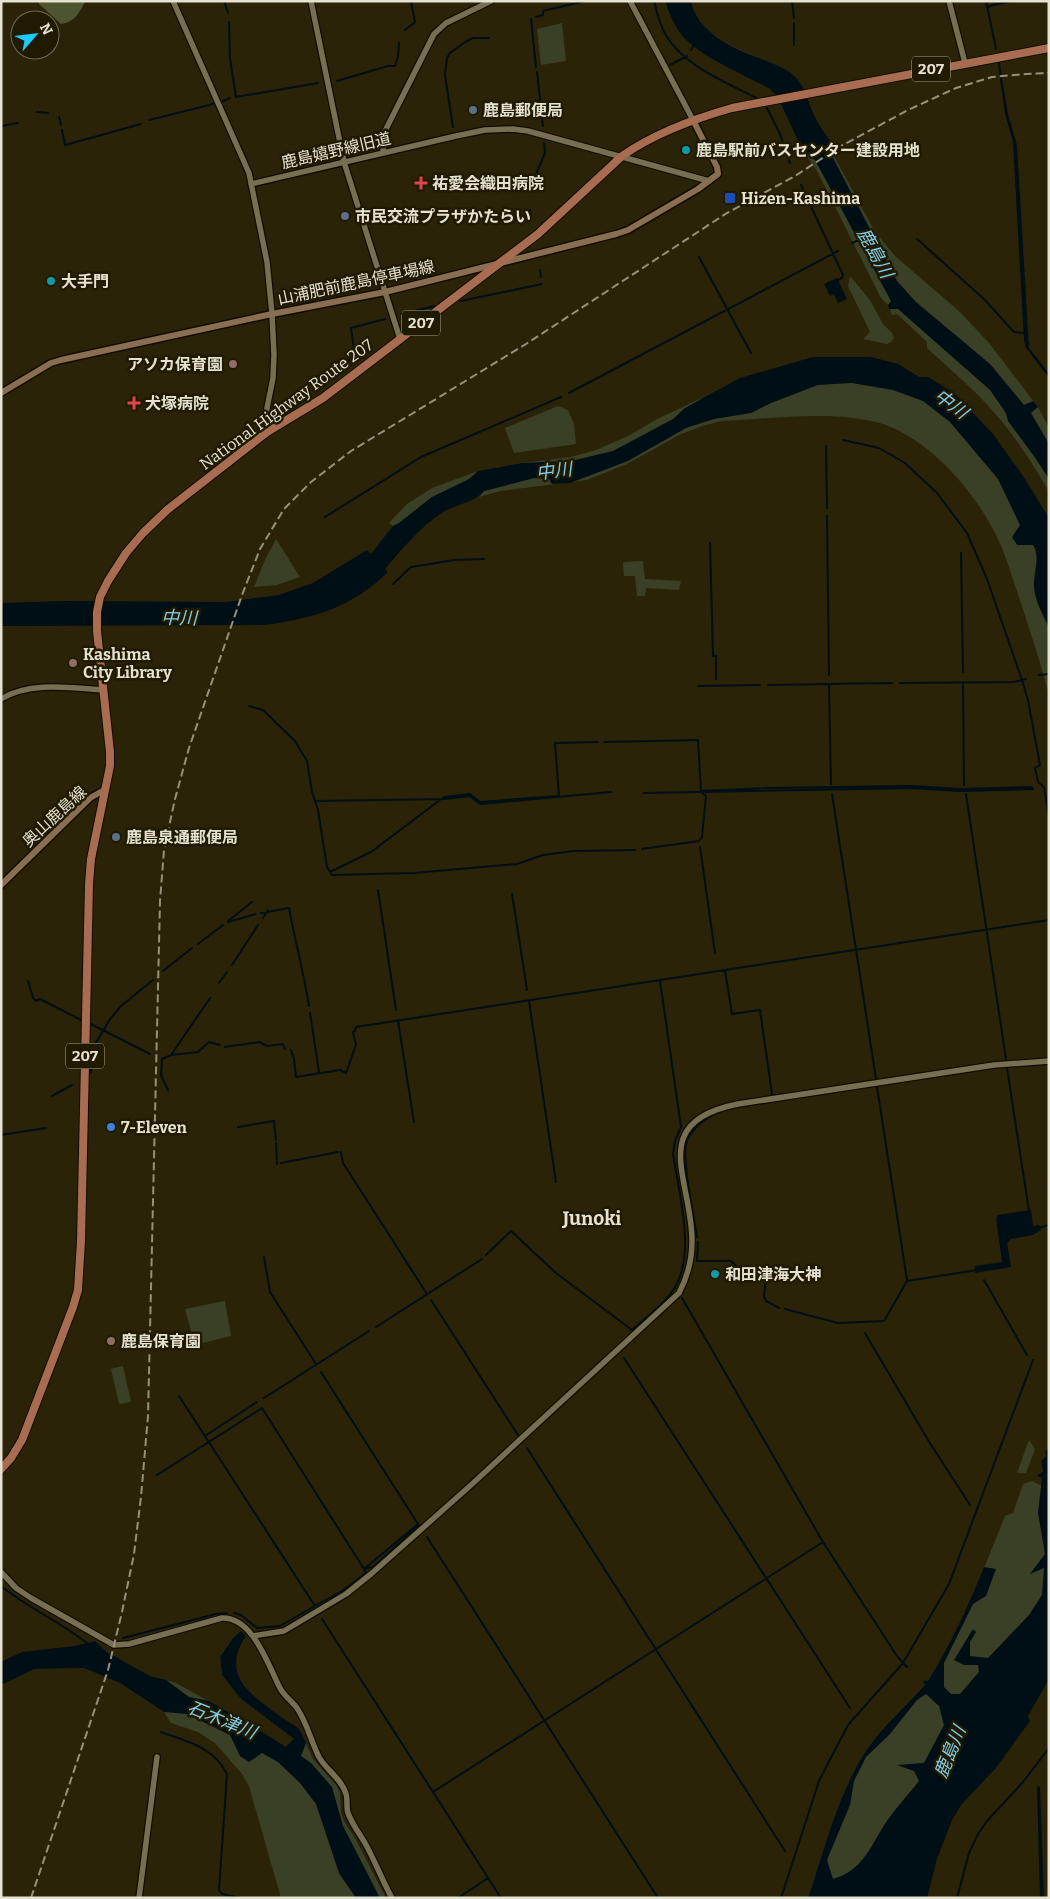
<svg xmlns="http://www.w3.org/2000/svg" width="1050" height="1899" font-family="Bitter,'Noto Sans JP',serif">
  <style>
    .green { fill: #3a4025 }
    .forest { fill: #4c5430 }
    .water { fill: #000e16; fill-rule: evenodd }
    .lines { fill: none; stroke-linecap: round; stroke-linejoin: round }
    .stream { stroke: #000e16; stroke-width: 2 }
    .tertiary-casing { stroke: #120c00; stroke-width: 8 }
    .secondary-casing { stroke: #120c00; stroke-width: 9 }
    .trunk-casing { stroke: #120c00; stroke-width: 10 }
    .tertiary { stroke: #766f52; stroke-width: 5.5 }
    .secondary { stroke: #896e52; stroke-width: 6 }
    .trunk { stroke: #a86c51; stroke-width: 8 }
    .rail { stroke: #96917d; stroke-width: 2; stroke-dasharray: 8 4; stroke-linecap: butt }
    .service-dot { fill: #5c6f8a; stroke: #201a01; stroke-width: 2 }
    .culture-dot { fill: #0f9aa8; stroke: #201a01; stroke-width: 2 }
    .health-dot { fill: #e0444e; stroke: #201a01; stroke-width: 2 }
    .transit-dot { fill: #1a4fb4; stroke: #201a01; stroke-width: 2 }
    .education-dot { fill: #8d6e63; stroke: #201a01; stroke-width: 2 }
    .shop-dot { fill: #3f7fe0; stroke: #201a01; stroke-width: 2 }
    .labels { text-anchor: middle; stroke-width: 5; stroke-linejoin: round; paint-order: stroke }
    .shield { fill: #201a01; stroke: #aaa693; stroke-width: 1 }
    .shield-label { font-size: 15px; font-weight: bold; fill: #e5e2d2 }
    .poi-label { font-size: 16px; font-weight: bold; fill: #e5e2d2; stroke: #201a01; text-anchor: start }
    .street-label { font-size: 16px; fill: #e5e2d2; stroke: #201a01 }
    .water-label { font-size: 18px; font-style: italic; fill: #82cdec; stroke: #201a01 }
    .quarter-label { font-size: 19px; font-weight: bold; fill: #e5e2d2; stroke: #201a01 }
  </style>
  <rect width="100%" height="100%" fill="#2a2308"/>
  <path class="green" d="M665 1 675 14 768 76 895 298 992 384 1049 469V492C1029 457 1007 424 978 395 962 379 944 364 927 348V342L897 314 892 315 888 305 881 298 817 171 802 149 777 96 770 89C745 75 697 56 680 33 673 23 669 13 665 1Z
    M681 1H691C697 29 727 45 752 55 762 60 774 63 784 69 805 83 805 99 816 119 823 130 830 141 837 152L835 158 874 230 895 256 960 312 989 343 1038 407 1049 428V454L893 282 803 101 712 46Z
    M562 23 566 61 541 65 537 29Z
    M850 276 870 300 883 324 892 333 894 338 891 342 887 344 863 339 870 332 848 286Z
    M831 370 925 389 1038 525 1049 604V695C1041 663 1030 632 1020 600 1012 578 1006 554 995 533 972 488 926 435 876 422 829 410 770 419 721 421L702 426 679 435 627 464 587 480 500 491 479 497 484 491 534 478 561 475 684 423Z
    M702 398 677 420 619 454 432 497 399 523 393 526 389 523 407 504 432 488 478 471 522 463 571 457 596 450 628 436 659 418Z
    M558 406 568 410 574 424 576 444 514 453 505 428Z
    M276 539 300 577 277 585 254 587 265 560Z
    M643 561 645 579 681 581 679 590 646 588 645 596H637L635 576H624L623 562Z
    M225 1301 231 1336 195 1345 185 1309Z
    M123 1366 131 1402 119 1404 111 1369Z
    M1029 1440 1035 1449 1026 1473H1017Z
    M1049 1446V1619L950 1728 918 1839 808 1898C825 1848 838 1792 868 1748 885 1724 906 1706 925 1685L923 1682 925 1680 928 1681 949 1646 966 1613 1005 1516 1013 1513 1023 1484 1032 1481 1042 1486V1478L1037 1476 1043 1471 1041 1461 1046 1456 1045 1452Z
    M241 1631 246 1636 238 1647 235 1661 239 1677 249 1692 263 1704 300 1730 313 1759 337 1786 340 1793 341 1812 344 1821 355 1838 386 1898H375L303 1761 294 1739 241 1699 222 1675 220 1657 233 1638Z
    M95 1641 107 1652 150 1676 176 1683 248 1723 172 1692 106 1656Z
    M88 1659 224 1726 314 1785 366 1898H281L249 1786 242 1774 215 1743 198 1732 171 1723 164 1712 120 1683 84 1668 34 1669Z"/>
  <path class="forest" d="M39 1H85V2C79 13 75 22 61 24L39 4Z"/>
  <path class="water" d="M665 1H691C697 29 726 45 751 55 765 61 781 65 793 75 805 85 808 102 814 115 819 125 825 133 831 142L829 150 897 281 916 302 990 364 1024 405 1033 401 1038 407 1031 413 1049 444V479L1036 459 1008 421 1006 413 990 390 898 309H889L888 305 891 301 815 160 802 149 777 96 770 89C745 75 697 56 680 33 673 23 669 13 665 1Z
    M1003 84 1008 114 1017 145 1029 348 1048 372 1049 378 1026 348 1024 340 1013 142 1005 114 1001 85Z
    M837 278 847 299 838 303 834 294 830 296 824 284Z
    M813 357H871L898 364 919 377H928L954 393 993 434 1023 476 1049 518V628C1043 615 1035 601 1034 587 1033 572 1041 558 1033 545H1017L1012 537 1020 525 998 479 950 422 923 401 893 390 852 383 818 385 771 403 751 413 714 419 686 428 628 461 570 483 552 484 549 479 534 478 484 491C473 503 457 504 443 512 420 527 403 548 385 569L388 572C351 608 314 618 265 625L1 626V603L65 601 226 602 279 595 313 583 367 550 371 554 393 526 399 523 432 497 469 479 478 471 522 463 571 461 613 451 673 419 685 408 740 378Z
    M1031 1210 1033 1226 1039 1225 1041 1230 1033 1235 1011 1239 1007 1243 1011 1267 975 1273V1266L1002 1262 996 1218 998 1215Z
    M1049 1446V1679L1028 1716 1030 1721 995 1769 961 1805 952 1820 937 1859 927 1898H808C825 1848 838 1792 868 1748 885 1724 906 1706 925 1685L923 1682 925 1680 928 1681C951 1644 968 1607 984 1567L996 1569 986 1596 973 1604 944 1663V1687L951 1694H960L979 1672 978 1665H964L954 1660 973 1629 976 1632 970 1642V1656L988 1658 1029 1615 1042 1595 1044 1568 1030 1574 1045 1554 1038 1513 1042 1478 1037 1476 1043 1471 1041 1461 1046 1456 1045 1452ZM926 1694 939 1706 944 1725 924 1763 897 1765 914 1771 919 1781C907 1796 893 1811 883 1827 868 1851 862 1870 833 1879L827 1860 850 1805 854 1781 866 1757 890 1734 917 1700Z
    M241 1631 246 1636C219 1675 253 1697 283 1718 288 1722 295 1725 299 1729 302 1733 304 1739 306 1743L301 1756 311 1763 332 1787 343 1826 380 1898H356L339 1873 316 1804 300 1783 278 1762 262 1753 249 1762 240 1756 230 1735 187 1714 164 1712 120 1683 84 1668 34 1669 1 1685V1662L22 1652 75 1646 95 1641 107 1652 150 1676 166 1680 189 1697 209 1701 248 1723 286 1747 294 1739 241 1699 222 1675 220 1657 233 1638Z
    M1037 1786 1040 1787 1044 1898H1040Z"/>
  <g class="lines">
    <path class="stream" d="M224 1 228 13
      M654 1C657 14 660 26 667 37 686 67 726 82 756 98
      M792 1 794 18
      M986 1 996 49
      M987 8C993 3 1003 4 1010 1
      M536 17 543 15V11L585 1
      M531 19 536 67
      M229 22 230 59 236 97 318 83
      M405 30 415 22 411 1
      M794 45V23
      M691 50 695 43
      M999 63 1002 86
      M670 65 687 56
      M537 72 543 126
      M337 81 388 66H395L398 57 399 43
      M223 101 230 98
      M767 108 780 134 790 163
      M37 112 48 113
      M59 117 61 125
      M149 120 213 104
      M1 126 18 123
      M453 127 445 75 447 58 450 53 465 42 473 38H489
      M62 130 65 145 141 124
      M533 181 545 153 544 143
      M801 185 843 275 842 278 838 280
      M530 210 531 216
      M917 239 984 299 1014 332 1025 333
      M852 243 859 240
      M699 257 751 353
      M540 270 541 277
      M461 301 542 284
      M401 314 435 306
      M322 374 355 357 351 328 385 319
      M569 393 838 251
      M843 440 879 448 905 463 937 493 967 533 987 579 1022 680 1028 700 1040 765 1035 768 1038 782 1044 787 1049 817
      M826 446 827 508
      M827 516 829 675
      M325 517 421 457 561 397
      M710 543 713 656H716V679
      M961 553 963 672
      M393 584 411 567 454 560 484 559
      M1039 675 1049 674
      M963 682 964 785
      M900 683 1014 682 1026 679
      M829 684 831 784
      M768 685 892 683
      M698 686 760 685
      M249 706 263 710 295 741 307 761 312 792 318 810 327 867 332 875 414 873 517 864 543 855 573 851 635 850
      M604 742 698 740 701 791 767 788 911 786 960 789 1032 787
      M644 793 911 788 961 791 1033 789
      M832 794 876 1079
      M966 794 1006 1059
      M315 801 445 799 470 796 480 804 611 792
      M700 847 715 953
      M642 849 699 841 702 837 706 796 701 792
      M330 872 371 852 444 797 470 794 480 802 559 796 555 743 598 742
      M378 890 396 1010
      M512 894 527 990
      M261 913 289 908C295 941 304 973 309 1006
      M263 918 268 910
      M228 921 252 902
      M228 922 256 914
      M198 944 223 925
      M232 965 258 925
      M725 970 732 1014 760 1010 772 1094
      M163 971 192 948
      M28 981 33 998 36 1001 40 999 81 1020
      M219 983 227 972
      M529 1001 556 1182
      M310 1013 319 1072
      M398 1021 414 1122
      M91 1024 150 1054
      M225 1047 259 1042 267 1046 283 1044 285 1049
      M291 1050 294 1059 296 1077 340 1070 346 1073 356 1045 353 1032 355 1031 356 1027 1049 920
      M91 1051 110 1019 121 1006 153 980
      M171 1055 210 998
      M1007 1068 1029 1211
      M91 1073V1063
      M877 1087 907 1280
      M168 1090 161 1075 162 1059 171 1055 198 1052 209 1042 220 1045
      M52 1096 72 1085
      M238 1127 274 1121 276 1140
      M1 1135 46 1128
      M276 1143 277 1164
      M341 1152 343 1163 427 1294
      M281 1163 338 1152
      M1038 1228 1049 1225
      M697 1237C694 1216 682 1162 686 1144 689 1132 703 1119 715 1114
      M698 1242 697 1261H731L743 1272 764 1268V1270
      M486 1255 511 1231 556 1273 632 1330C645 1318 661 1307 671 1293 698 1259 679 1195 673 1154L675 1141 681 1127 660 981
      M264 1257 270 1292 316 1364
      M766 1276 764 1296 766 1301 779 1308
      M984 1280 1027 1355
      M682 1298 823 1542 897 1656 907 1667
      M431 1300 518 1435
      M785 1309 838 1323 884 1321 907 1281 977 1270
      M376 1327 482 1259
      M865 1333 928 1440 970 1505
      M624 1358 850 1708
      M179 1396 315 1606 280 1626 257 1628 241 1615 234 1613
      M264 1398 369 1331
      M205 1436 257 1402
      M527 1448 785 1851
      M157 1475 262 1408 364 1569 373 1567 419 1525
      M427 1537 658 1898
      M1 1586C28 1608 61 1622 88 1644
      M315 1606 342 1591 366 1573 364 1569 418 1524 321 1372
      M322 1619 501 1898
      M123 1638 216 1614 227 1613
      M161 1732C186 1741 214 1747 227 1774L219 1890 222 1894 240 1898
      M433 1792 823 1542
      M458 1898 488 1878
      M781 1898 819 1781 848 1725 903 1663 949 1584 1033 1360
      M957 1898 969 1853 978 1834 987 1821 1023 1782 1049 1748"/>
    <defs>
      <path id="tertiary" d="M173 1 249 173 267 262 272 314 274 355 273 378 267 408V432
        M311 1 344 162 400 339
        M630 1 693 120
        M949 1 965 63
        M383 153 384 133 434 34 446 23 491 1
        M251 184 456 136 485 130 513 129 528 131 709 181
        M1 699C31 681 71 688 104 690
        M1 1572 16 1588 31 1598 114 1645 129 1644 222 1618C253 1617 268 1665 280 1688 284 1696 292 1701 297 1708 307 1723 311 1741 319 1757 326 1770 342 1779 346 1794 348 1800 346 1807 348 1813 352 1824 359 1833 365 1843 375 1861 382 1880 392 1898
        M253 1636 284 1631 346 1594 371 1574 471 1485 679 1293C688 1276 692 1260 692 1241 692 1179 646 1122 738 1104L994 1065 1049 1061
        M139 1898 157 1757"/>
      <path id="secondary" d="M1 393 51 363 61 360 272 314 385 292 616 234 628 230 698 189 718 174 717 167 693 120
        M1 885 90 798 106 789"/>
      <path id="trunk" d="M1 1469 11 1458 22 1440 73 1307 78 1290 81 1241 89 884 91 859 110 766V752L97 631V612L100 597 108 581 126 553 143 533 167 510 267 432 323 398 501 262 538 234 622 156C655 133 693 119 732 108L1049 48"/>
    </defs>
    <use href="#tertiary" class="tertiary-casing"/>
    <use href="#secondary" class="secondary-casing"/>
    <use href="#trunk" class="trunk-casing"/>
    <use href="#tertiary" class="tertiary"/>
    <use href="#secondary" class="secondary"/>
    <use href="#trunk" class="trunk"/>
    <path class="rail" d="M31 1898 108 1670 122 1612 134 1554 141 1497 148 1416 160 901 164 850 175 799 189 748 242 595 260 549 284 509 311 482 351 451 526 344 727 213 795 176 841 146 908 110 956 88 992 77 1026 74 1049 73"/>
  </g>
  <g class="service-dot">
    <circle cx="473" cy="110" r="5"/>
    <circle cx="345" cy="216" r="5"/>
    <circle cx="116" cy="837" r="5"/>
  </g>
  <g class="culture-dot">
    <circle cx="686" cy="150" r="5"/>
    <circle cx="51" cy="281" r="5"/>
    <circle cx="715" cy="1274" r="5"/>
  </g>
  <g class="health-dot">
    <path d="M418.5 175.5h5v5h5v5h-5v5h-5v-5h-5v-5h5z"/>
    <path d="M131.5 395.5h5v5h5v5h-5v5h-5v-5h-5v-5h5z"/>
  </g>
  <rect class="transit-dot" x="724" y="192" width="12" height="12" rx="2.5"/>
  <g class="education-dot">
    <circle cx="233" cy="364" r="5"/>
    <circle cx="73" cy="663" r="5"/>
    <circle cx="111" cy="1341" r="5"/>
  </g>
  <circle class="shop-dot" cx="111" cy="1127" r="5"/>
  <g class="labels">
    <g class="shield">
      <rect x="912" y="56.5" width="38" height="25" rx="4"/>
      <rect x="402" y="310.5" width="38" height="25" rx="4"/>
      <rect x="66" y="1043.5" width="38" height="25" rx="4"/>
    </g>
    <g class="shield-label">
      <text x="931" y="74">207</text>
      <text x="421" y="328">207</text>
      <text x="85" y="1061">207</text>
    </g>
    <g class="poi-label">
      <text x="483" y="116">鹿島郵便局</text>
      <text x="696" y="156">鹿島駅前バスセンター建設用地</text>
      <text x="432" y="189">祐愛会織田病院</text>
      <text x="741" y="204">Hizen-Kashima</text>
      <text x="355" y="222">市民交流プラザかたらい</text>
      <text x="61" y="287">大手門</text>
      <text x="223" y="370" text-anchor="end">アソカ保育園</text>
      <text x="145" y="409">犬塚病院</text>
      <text x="83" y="660">Kashima<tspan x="83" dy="18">City Library</tspan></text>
      <text x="126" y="843">鹿島泉通郵便局</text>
      <text x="121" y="1133">7-Eleven</text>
      <text x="725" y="1280">和田津海大神</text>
      <text x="121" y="1347">鹿島保育園</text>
    </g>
    <g class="street-label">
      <text transform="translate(336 150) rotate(-13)" y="6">鹿島嬉野線旧道</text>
      <text transform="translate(356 282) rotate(-12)" y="6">山浦肥前鹿島停車場線</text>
      <text transform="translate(286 404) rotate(-36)" y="6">National Highway Route 207</text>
      <text transform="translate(54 816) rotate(-43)" y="6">奥山鹿島線</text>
    </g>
    <g class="water-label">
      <text transform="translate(875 253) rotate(61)" y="6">鹿島川</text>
      <text transform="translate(951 404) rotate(37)" y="6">中川</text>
      <text transform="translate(554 471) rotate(-7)" y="6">中川</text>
      <text transform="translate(179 618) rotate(1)" y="6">中川</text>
      <text transform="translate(222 1720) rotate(22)" y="6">石木津川</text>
      <text transform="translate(950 1752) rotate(-68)" y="6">鹿島川</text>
    </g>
    <g class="quarter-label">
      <text x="592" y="1225">Junoki</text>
    </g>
  </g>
  <rect width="1050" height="1899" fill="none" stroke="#e5e2d2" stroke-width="5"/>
  <g transform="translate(35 35) rotate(62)"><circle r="24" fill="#201a01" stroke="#6f6a55"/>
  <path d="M0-4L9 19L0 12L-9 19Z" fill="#1ec9fd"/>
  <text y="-8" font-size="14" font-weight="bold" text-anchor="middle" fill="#e5e2d2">N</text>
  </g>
</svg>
